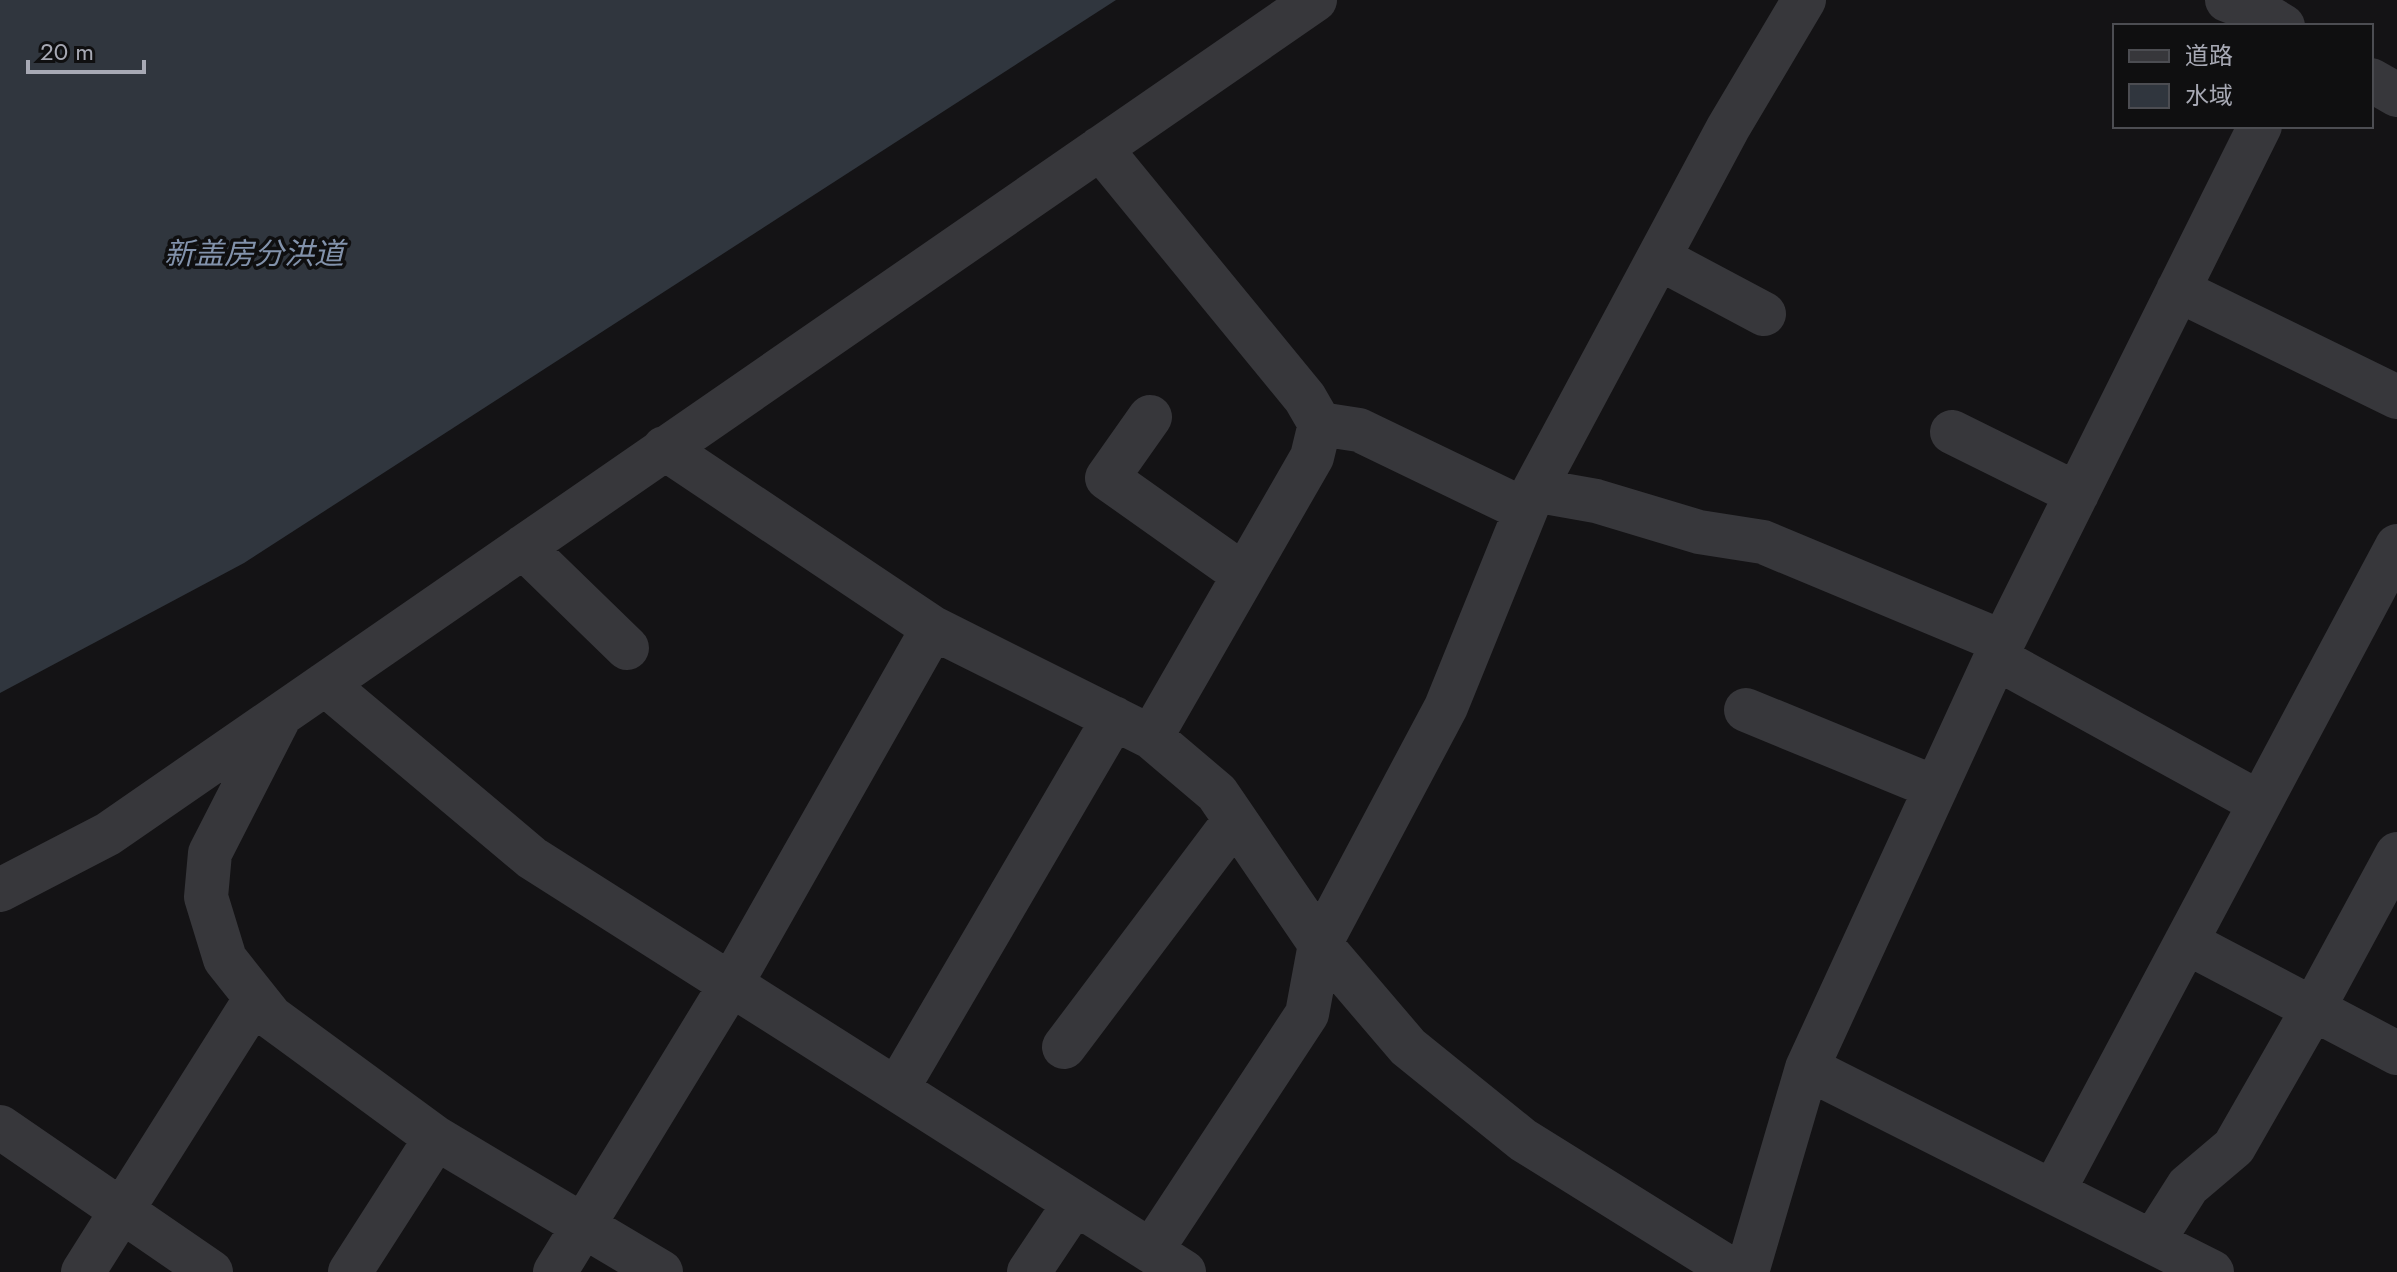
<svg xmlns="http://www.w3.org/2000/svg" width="2397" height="1272" font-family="Jost,'Noto Sans SC',sans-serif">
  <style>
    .water { fill: #30363e }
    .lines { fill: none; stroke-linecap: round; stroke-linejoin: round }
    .minor { stroke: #37373b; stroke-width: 44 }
    .labels { text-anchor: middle; stroke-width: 7; stroke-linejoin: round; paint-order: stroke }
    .water-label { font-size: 30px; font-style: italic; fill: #8292ab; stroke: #0f0f10 }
  </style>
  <rect width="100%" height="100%" fill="#141315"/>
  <path class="water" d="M0 0H1116L244 563 0 693Z"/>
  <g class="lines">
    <path class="minor" d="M2227 0 2263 14 2283 26
      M2371 80 2397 95
      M1100 148 1305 398 1320 424 1312 457 1151 737
      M1659 258 1764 314
      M2178 290 2397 397
      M1150 417 1107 478 1244 575
      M1320 424 1359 430 1525 510
      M1952 432 2077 494
      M664 448 933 628 1151 737 1217 793 1320 944 1408 1047 1523 1140 1735 1272
      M1534 490 1596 501 1699 532 1763 542 2003 642
      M523 547 627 648
      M1996 658 2260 803
      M325 684 532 858 1184 1272
      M1746 710 1936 788
      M278 720 210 853 206 897 225 959 271 1017 436 1138 661 1272
      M0 890 108 834 1315 0
      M2186 942 2397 1053
      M1064 1047 1235 820
      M1807 1068 2212 1272
      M897 1089 1114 718
      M0 1127 211 1272
      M2054 1190 2397 546
      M2153 1241 2188 1186 2234 1147 2313 1009 2397 854
      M1151 1251 1307 1014 1320 944 1446 707 1534 490 1728 128 1804 0
      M83 1272 256 998
      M350 1272 436 1138
      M555 1272 731 984 933 628
      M1029 1272 1075 1203
      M1747 1272 1807 1068 2003 642 2260 126"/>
  </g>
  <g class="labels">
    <g class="water-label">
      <text x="254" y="264">新盖房分洪道</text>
    </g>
  </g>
  <rect x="2113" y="24" width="260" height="104" fill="#0f0f10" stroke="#4c4d52" stroke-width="2"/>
  <rect x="2129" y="50" width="40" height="12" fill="#37373b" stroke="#4c4d52" stroke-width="2"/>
  <text x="2185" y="64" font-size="24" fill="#a7a9b4">道路</text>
  <rect x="2129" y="84" width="40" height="24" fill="#30363e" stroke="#4c4d52" stroke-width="2"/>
  <text x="2185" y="104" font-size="24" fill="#a7a9b4">水域</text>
  <path d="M28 60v12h116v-12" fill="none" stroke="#a7a9b4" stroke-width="4"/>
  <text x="40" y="60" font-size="24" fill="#a7a9b4" stroke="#0f0f10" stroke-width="6" paint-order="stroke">20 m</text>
</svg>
